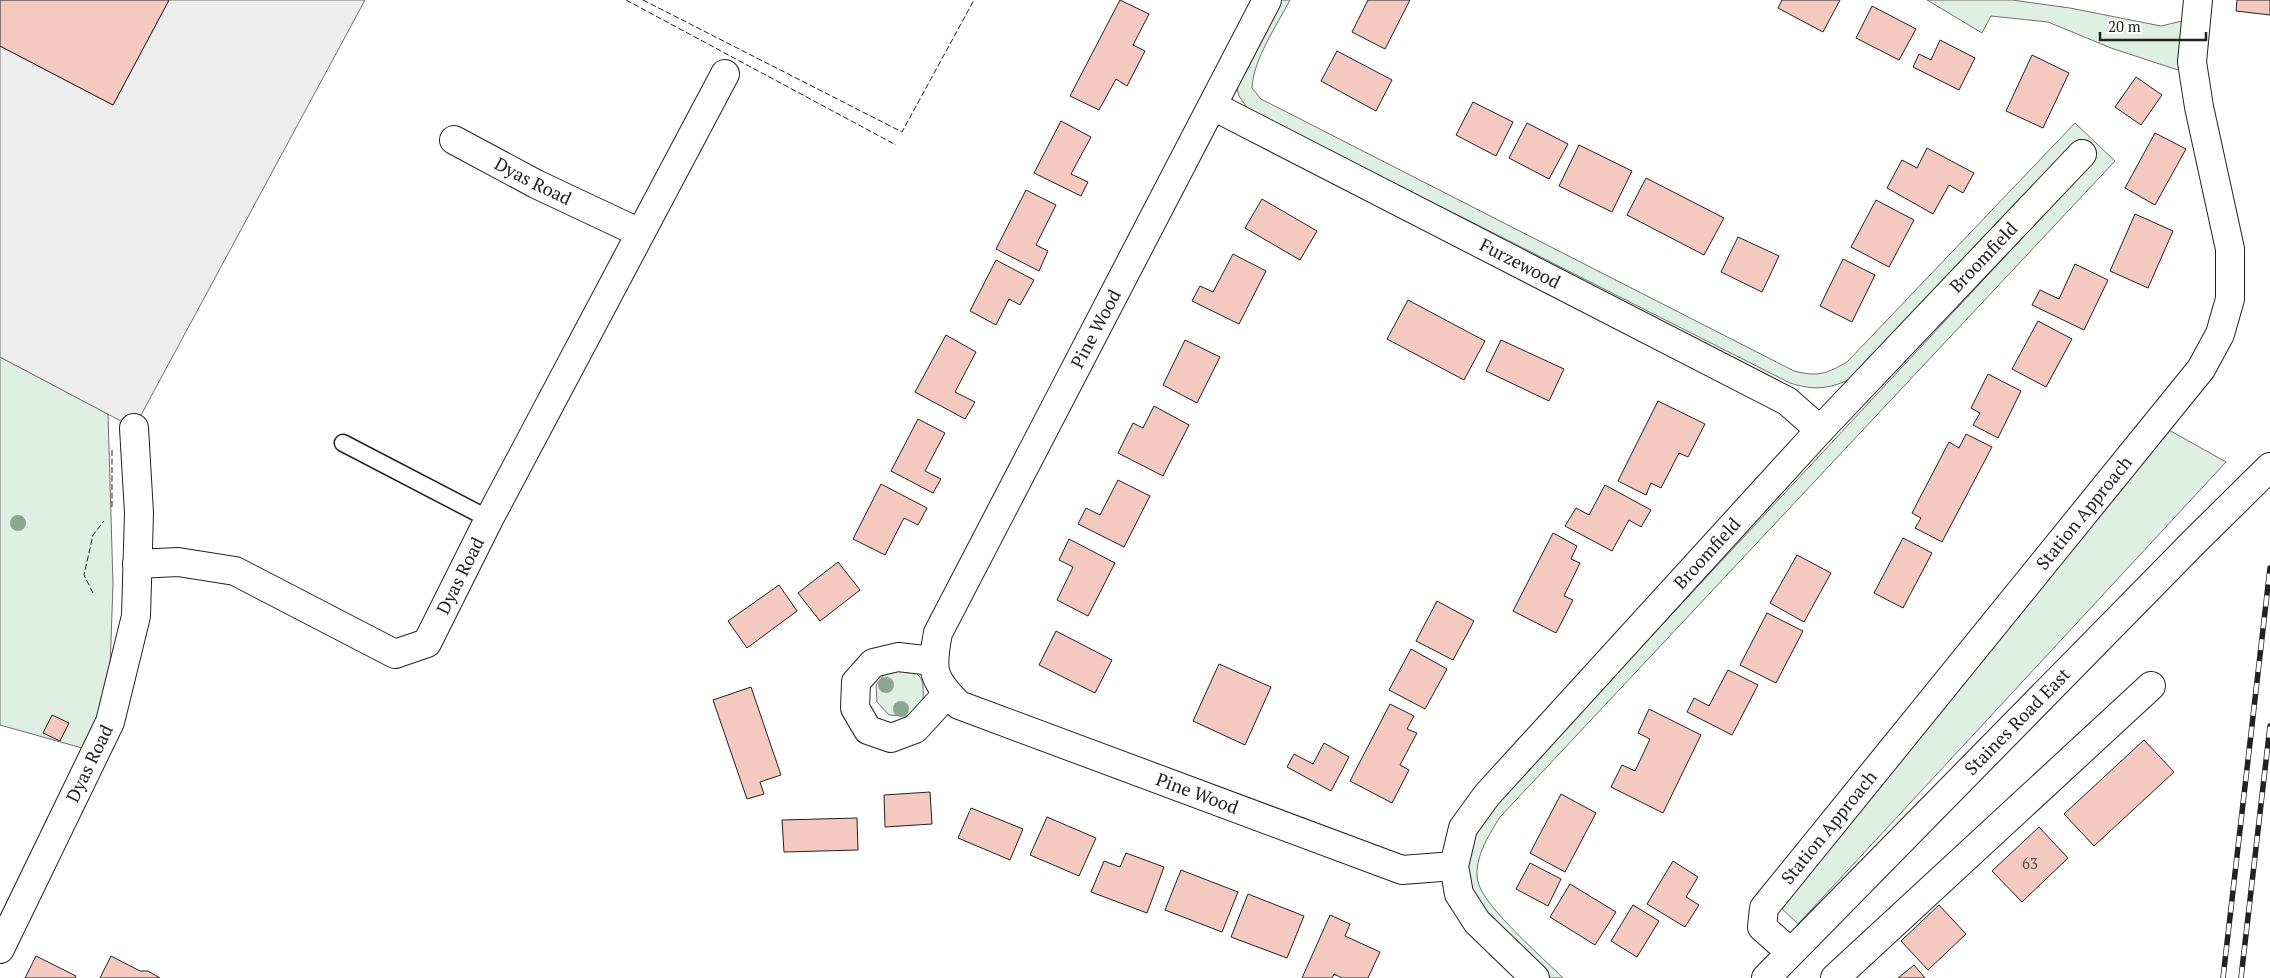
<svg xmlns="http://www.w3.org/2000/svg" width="2270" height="978" font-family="'PT Serif',serif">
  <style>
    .green { fill: #e0efe3; stroke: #6f6f6f }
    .parking { fill: #ededed; stroke: #6f6f6f }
    .building { fill: #f3c9c0; stroke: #222 }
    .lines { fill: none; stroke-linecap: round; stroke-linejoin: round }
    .service-casing { stroke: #222; stroke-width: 19 }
    .minor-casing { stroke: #222; stroke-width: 30 }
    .trunk-casing { stroke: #222; stroke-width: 30 }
    .service { stroke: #fff; stroke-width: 16 }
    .minor { stroke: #fff; stroke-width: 28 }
    .trunk { stroke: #fff; stroke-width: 28 }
    .rail-casing { stroke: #222; stroke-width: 5.5 }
    .rail { stroke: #fff; stroke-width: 4; stroke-dasharray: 11; stroke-linecap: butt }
    .fence { stroke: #222; stroke-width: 1; stroke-dasharray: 6 2.5; stroke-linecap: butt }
    .tree { fill: #8da692 }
    .labels { text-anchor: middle; stroke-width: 4; stroke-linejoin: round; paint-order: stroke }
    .number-label { font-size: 15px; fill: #564c4a }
    .street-label { font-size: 18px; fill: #222; stroke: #fff }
  </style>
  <rect width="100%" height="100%" fill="#fff"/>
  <path class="green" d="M1277 0H1290C1277 25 1253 60 1252 88L1261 99 1794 371C1818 377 1826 374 1847 362L2075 123 2115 161 1500 817C1489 835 1471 862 1479 885 1487 909 1543 958 1563 978H1551C1529 957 1470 908 1467 878 1465 849 1480 825 1496 803L2094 161 2082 154 1854 377C1831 389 1815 391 1790 383L1248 109 1239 96 1236 85Z
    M1927 0H2012L2070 8 2161 26 2182 21 2181 71 2111 48 2048 22 1991 16 1982 33Z
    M0 357 108 414 113 584 107 755 0 725Z
    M2169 430 2226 462 1798 924 1777 904Z
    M902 665C923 675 924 679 923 701L907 716 889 715 877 702 876 685 887 671Z"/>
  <path class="parking" d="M169 0H365L134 428 0 357V46L113 105Z"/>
  <path class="building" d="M0 0H169L113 105 0 46Z
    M1120 0 1149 14 1133 45 1145 51 1127 86 1116 79 1099 110 1070 96Z
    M1368 0H1410L1385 49 1352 32Z
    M1782 0H1840L1823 32 1778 8Z
    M2237 0H2270V15L2236 11Z
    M1872 6 1916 29 1899 60 1856 38Z
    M1940 40 1975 58 1959 90 1913 67 1919 54 1931 60Z
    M1337 51 1392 80 1376 111 1321 81Z
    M2032 55 2069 73 2043 128 2006 111Z
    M2136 77 2162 95 2141 125 2115 107Z
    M1473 102 1513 122 1496 156 1456 135Z
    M1061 121 1091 137 1071 174 1088 182 1081 196 1034 173Z
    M1527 123 1568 144 1549 179 1509 158Z
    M2155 133 2186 149 2155 205 2125 188Z
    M1579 145 1632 171 1612 212 1559 186Z
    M1927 148 1974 173 1963 193 1949 185 1933 214 1887 188 1902 160 1917 168Z
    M1646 178 1724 218 1704 255 1627 215Z
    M1026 190 1056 205 1036 245 1048 251 1039 271 996 249Z
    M1262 199 1317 231 1300 260 1245 228Z
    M1876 200 1914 220 1889 267 1851 247Z
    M2135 214 2173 231 2148 288 2110 271Z
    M1738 237 1779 256 1762 292 1721 272Z
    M1233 254 1266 271 1239 324 1192 301 1200 286 1213 292Z
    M1843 259 1875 275 1852 322 1820 306Z
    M996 260 1034 280 1020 305 1009 299 996 325 970 311Z
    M2075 264 2108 280 2084 330 2032 305 2040 290 2059 299Z
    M1408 300 1485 341 1464 380 1387 339Z
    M2038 321 2072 339 2046 387 2012 369Z
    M946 335 976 352 955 392 975 402 965 419 915 392Z
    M1185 340 1220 357 1197 403 1163 385Z
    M1501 340 1564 369 1549 401 1486 371Z
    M1988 374 2021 391 1998 438 1973 425 1980 413 1971 408Z
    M1658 401 1705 424 1688 457 1679 453 1661 488 1651 483 1646 495 1618 481Z
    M1154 406 1189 425 1163 476 1118 453 1133 423 1143 428Z
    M918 419 945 433 925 471 941 479 933 493 891 471Z
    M1966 434 1992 447 1942 542 1915 528 1921 518 1912 513 1949 442 1959 448Z
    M1118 480 1150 496 1124 547 1078 524 1086 508 1100 515Z
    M881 484 927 508 918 525 904 518 885 555 853 539Z
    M1605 485 1651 510 1641 527 1629 520 1612 551 1565 526 1576 508 1589 515Z
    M1553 533 1577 546 1571 559 1580 563 1564 596 1573 600 1556 633 1513 611Z
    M1903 538 1932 553 1903 608 1874 593Z
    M1069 539 1115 563 1088 616 1057 600 1073 567 1059 560Z
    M1797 555 1831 573 1804 622 1770 603Z
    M838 562 860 590 820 621 798 593Z
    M779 585 797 611 747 648 728 621Z
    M1437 601 1474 621 1453 660 1416 641Z
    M1767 613 1803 631 1776 683 1740 665Z
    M1056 631 1112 660 1095 693 1039 665Z
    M1411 649 1447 669 1425 709 1389 690Z
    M1219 664 1271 687 1245 745 1193 721Z
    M1728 670 1758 685 1732 735 1687 712 1694 698 1709 706Z
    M751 687 781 775 760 782 764 794 747 799 713 700Z
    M1390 704 1414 716 1407 729 1417 733 1400 765 1409 770 1392 803 1350 781Z
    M1649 709 1701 735 1663 813 1611 787 1622 765 1635 771 1650 739 1638 733Z
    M52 715 69 723 60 741 43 733Z
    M2144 740 2174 772 2094 846 2064 814Z
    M1324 743 1349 757 1331 791 1287 767 1294 754 1313 764Z
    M930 792 932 824 885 827 884 795Z
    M1561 794 1596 813 1565 872 1530 853Z
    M971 808 1023 829 1010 860 958 838Z
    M1047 817 1096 838 1079 876 1030 855Z
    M857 818 858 850 784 852 782 820Z
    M2039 827 2068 858 2022 902 1992 871Z
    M1126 853 1164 867 1147 913 1091 892 1104 861 1120 867Z
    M1673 861 1698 877 1686 897 1699 905 1685 927 1647 904Z
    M1530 863 1561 879 1548 906 1516 889Z
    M1181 870 1238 892 1222 932 1165 910Z
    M1570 884 1616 912 1595 945 1550 917Z
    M1248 894 1304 916 1287 958 1231 937Z
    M1633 905 1659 921 1637 957 1611 941Z
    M1939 905 1966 934 1928 970 1901 941Z
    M1330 915 1350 924 1345 936 1380 952 1368 978H1342L1334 974 1332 978H1302Z
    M36 956 76 976 75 978H25Z
    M111 956 140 971H148L160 978H100Z
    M1914 965 1925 978H1898Z"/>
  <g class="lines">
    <defs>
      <path id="service" d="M343 443 489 519"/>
      <g id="minor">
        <path id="s1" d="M1267 0 938 633C931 669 931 678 959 705L1402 870 1454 866"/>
        <path id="s2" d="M1213 106 1787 401 1820 430"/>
        <path id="s3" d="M454 140 536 184 640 233"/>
        <path id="s4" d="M137 564 178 562 235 571 395 654 427 643 489 519 725 74"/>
        <path d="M933 661 898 657 873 663 856 682 855 708 868 730 891 738 915 729 947 694"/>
        <path id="s5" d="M0 949 110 722 136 616 139 513 134 428"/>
        <path id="s6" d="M1790 952 1762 927 1764 908 2201 369 2220 334 2230 299V249L2199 107 2192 62 2198 0"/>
        <path id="s7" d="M1535 978 1477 922 1459 894 1454 866 1463 828 1487 795 1820 430 2082 154"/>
        <path d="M1835 978 2151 686"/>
      </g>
      <g id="trunk">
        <path id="s8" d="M1766 978 2195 541 2270 467"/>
      </g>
    </defs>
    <use href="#service" class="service-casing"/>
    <use href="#minor" class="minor-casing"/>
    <use href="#trunk" class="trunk-casing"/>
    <use href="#service" class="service"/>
    <use href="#minor" class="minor"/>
    <use href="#trunk" class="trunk"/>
    <defs>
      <path id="rail" d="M2223 978 2270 568
        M2241 978 2270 726"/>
    </defs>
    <use href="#rail" class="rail-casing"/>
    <use href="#rail" class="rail"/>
    <path class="fence" d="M626 0 896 145
      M643 0 902 132 974 0
      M112 507V450
      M93 593 84 575 93 535 104 521"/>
  </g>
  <g class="tree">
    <circle cx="18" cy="523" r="8"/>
    <circle cx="886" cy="685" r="8"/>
    <circle cx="901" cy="709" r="8"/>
  </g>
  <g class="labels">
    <g class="number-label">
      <text x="2030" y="869">63</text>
    </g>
    <g class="street-label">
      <text dy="6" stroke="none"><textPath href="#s3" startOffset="89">Dyas Road</textPath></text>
      <text dy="6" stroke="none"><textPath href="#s7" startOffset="954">Broomfield</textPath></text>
      <text dy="6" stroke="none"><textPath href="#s2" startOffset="345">Furzewood</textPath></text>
      <text transform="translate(1096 329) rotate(-62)" y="6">Pine Wood</text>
      <text dy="6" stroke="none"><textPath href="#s6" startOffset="565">Station Approach</textPath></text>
      <text dy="6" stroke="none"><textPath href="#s7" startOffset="549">Broomfield</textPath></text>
      <text dy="6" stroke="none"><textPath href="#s4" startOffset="388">Dyas Road</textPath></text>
      <text dy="6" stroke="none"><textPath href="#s8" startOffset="359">Staines Road East</textPath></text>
      <text dy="6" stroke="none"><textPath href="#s5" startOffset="206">Dyas Road</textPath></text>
      <text dy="6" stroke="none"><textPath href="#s1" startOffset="1048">Pine Wood</textPath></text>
      <text dy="6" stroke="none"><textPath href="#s6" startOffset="160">Station Approach</textPath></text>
    </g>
  </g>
  <path d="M2100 32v8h106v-8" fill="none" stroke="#222222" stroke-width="2.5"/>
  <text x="2108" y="32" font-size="15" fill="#222222" stroke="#ffffff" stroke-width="4" paint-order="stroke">20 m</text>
</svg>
